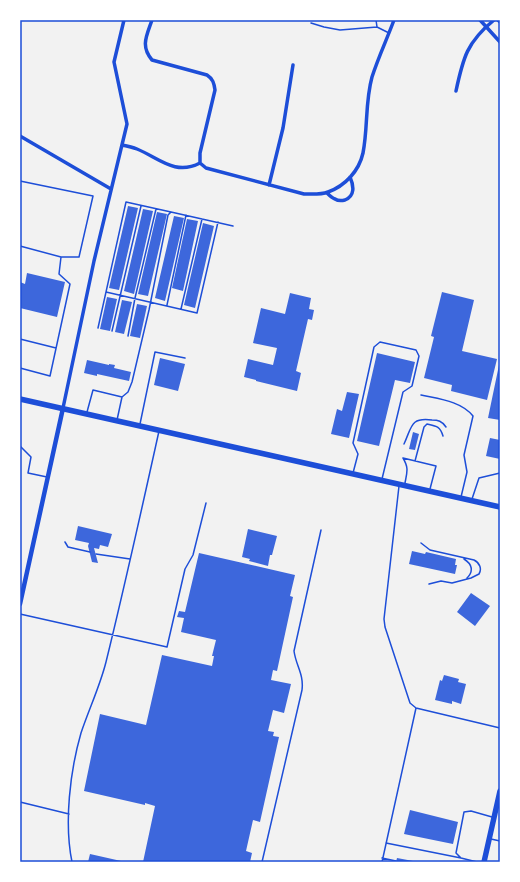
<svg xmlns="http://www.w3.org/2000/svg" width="520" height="882" font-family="'Archivo Narrow',sans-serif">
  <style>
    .building { fill: #3d67dc }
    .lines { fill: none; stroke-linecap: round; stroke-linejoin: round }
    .service { stroke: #1d4ed8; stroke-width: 1.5 }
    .minor { stroke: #1d4ed8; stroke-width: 3.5 }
    .tertiary { stroke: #1d4ed8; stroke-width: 4.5 }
    .primary { stroke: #1d4ed8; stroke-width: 5.5 }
    .trunk { stroke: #1d4ed8; stroke-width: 5.5 }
    .neatline { fill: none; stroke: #1d4ed8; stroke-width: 1.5 }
  </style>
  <rect width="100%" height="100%" fill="#f2f2f2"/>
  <path class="building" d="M128 206 138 208 119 290 109 288Z
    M143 209 153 211 134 294 124 291Z
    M157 212 167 214 148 296 138 294Z
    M174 216 184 218 165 301 155 298Z
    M187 219 198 221 183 291 172 288Z
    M203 223 214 226 195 308 184 305Z
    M27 273 65 282 57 317 20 308V282L25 284Z
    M442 292 474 300 462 351 497 359 487 400 451 391 452 385 424 378 434 337 431 336Z
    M290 293 311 298 309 309 314 310 312 320 308 319 296 371 301 373 297 391 256 381V380L244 377 248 359 273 365 277 348 253 343 261 308 285 314Z
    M107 297 117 299 110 331 100 329Z
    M122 300 132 302 124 334 115 332Z
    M137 304 147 306 140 338 130 336Z
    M377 353 415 362 410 383 395 380 379 446 357 441Z
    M160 358 185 364 178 391 154 385Z
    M87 360 109 365V364L115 365 114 368 131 372 129 381 97 374V376L84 373Z
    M499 365H500V420L488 418Z
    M347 392 359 394 349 438 331 434 337 409 342 411Z
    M413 432 419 434 415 450 409 449Z
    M490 438 500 440V459L486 456Z
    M78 526 112 534 108 547 100 545 99 549 94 548 98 563 92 562 88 546 89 543 75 540Z
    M248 529 277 536 272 555H270L268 566 249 561 250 559 242 557Z
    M412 551 425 554 426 552 456 559 455 565H457L455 574 409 564Z
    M199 553 295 575 290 596 293 597 277 671 273 670 271 680 291 684 284 713 273 710 268 731 274 732 273 736 279 737 260 822 253 820 246 851 252 853 250 862H143L155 806 145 803V805L84 791 100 714 146 725 162 655 212 666 214 656H212L216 640 181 632 184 618 177 617 179 611 185 612Z
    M471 593 490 606 475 626 457 612Z
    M444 675 459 679 458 682 466 684 461 704 452 701V704L435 700 440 680 442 681Z
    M410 810 458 822 453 844 404 834Z
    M90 854 121 861V862H88Z
    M397 858 413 861V862H396Z"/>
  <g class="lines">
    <path class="service" d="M376 20 377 27 389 33
      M311 23 324 27 340 30 377 27
      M20 181 93 196 79 257H61L59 274 70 284 50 376 20 368
      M20 246 61 257
      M106 292 197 313 218 222
      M167 305 186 215
      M181 309 202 219
      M98 328 126 202 171 212
      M112 331 141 206
      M128 336 135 298 156 209
      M20 339 56 348
      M421 395C439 399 461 401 473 416L464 455 467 472 461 497
      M122 397 128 392 132 382 149 310 168 215 171 212 233 226
      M87 412 93 390 122 397 117 420
      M140 424 155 352 185 358
      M404 444C412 427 410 417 432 420 438 420 442 421 446 427
      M20 446 31 457 28 473 47 477
      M403 458 436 466 430 489
      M403 458C409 468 407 472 405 483
      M415 461 424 427 427 424C436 426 440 426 443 436
      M353 473 358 454 353 443 374 347 380 342 416 350 419 356 412 386 403 392 382 479
      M399 486 384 619 385 627 410 703 416 708 500 728
      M472 499 479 478 500 473
      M65 542 68 547 90 552
      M421 543 430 550 474 560C480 563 482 569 479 574L471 578 452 583 441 581 429 584
      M96 554 130 559
      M464 559C472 564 474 571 467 578
      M20 614 167 647 185 569 193 555 206 503
      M20 802 69 814
      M491 839 500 841
      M386 843 461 858
      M382 858 396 861
      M72 862C64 823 70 771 81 733 89 709 100 686 106 662 125 585 142 508 159 431
      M262 862 302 690C304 674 296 666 294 651L321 530
      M382 862 416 708
      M477 862 461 858 456 853 464 812 471 811 492 817"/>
    <path class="minor" d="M152 20C147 35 140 46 152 60L207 75C213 79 214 83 215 90L200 153V163L206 168 304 194C312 194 320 195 328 192 345 186 359 171 363 153 368 128 365 102 372 77 378 58 387 39 394 20
      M480 20 500 42
      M498 20 500 22
      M456 91C463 58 467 42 494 20
      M20 136 111 189
      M122 145C127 146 132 147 137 149 159 158 175 176 200 163
      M269 185 283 128 293 65
      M327 193C329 195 332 198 335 199 338 201 341 201 345 200 355 196 354 186 350 177
      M63 408 94 261 127 124 114 62 124 20"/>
    <path class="tertiary" d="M20 604 63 408"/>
    <path class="primary" d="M484 862 500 791"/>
    <path class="trunk" d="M20 399 500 507"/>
  </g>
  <rect width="520" height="882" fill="none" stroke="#ffffff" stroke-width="42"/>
  <rect x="21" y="21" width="478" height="840" class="neatline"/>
</svg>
